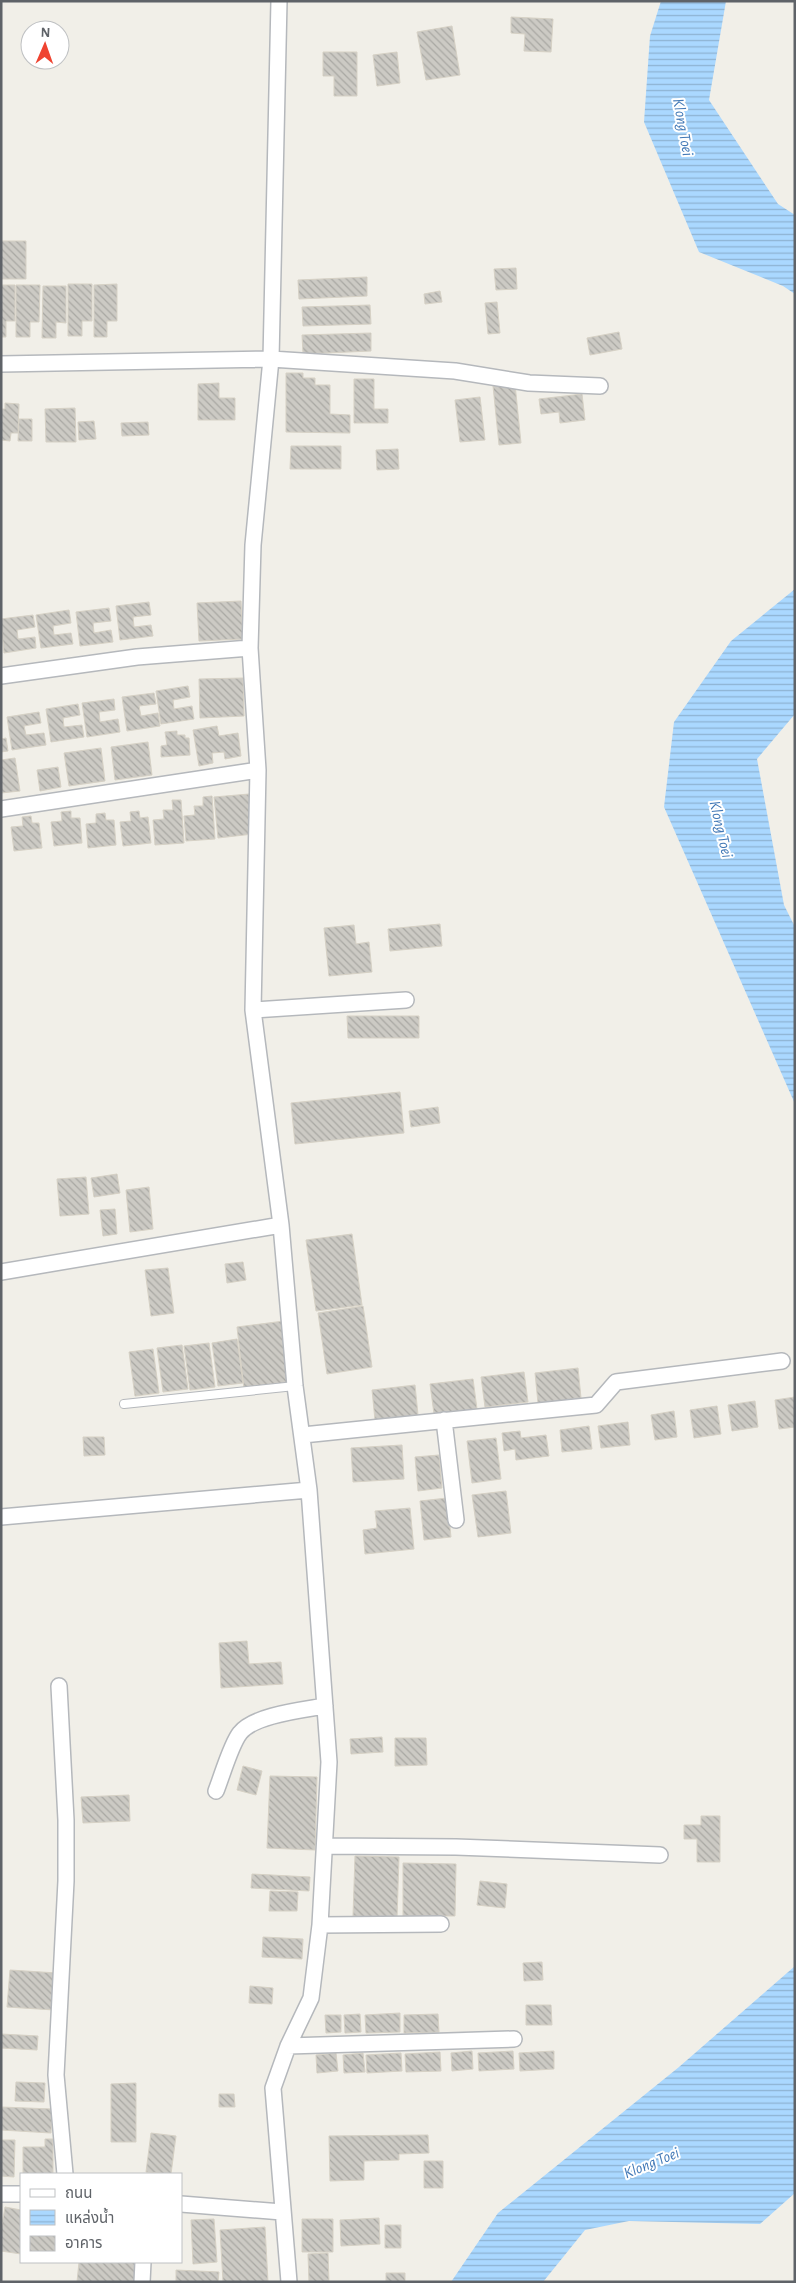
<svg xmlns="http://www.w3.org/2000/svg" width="796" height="2283" font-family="'Alegreya Sans','Noto Sans Thai',sans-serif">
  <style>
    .water { fill: url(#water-rules) }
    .building { fill: url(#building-back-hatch); stroke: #d6d1c5 }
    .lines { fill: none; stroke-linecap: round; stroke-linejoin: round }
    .service-casing { stroke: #b5b8bc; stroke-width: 10 }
    .minor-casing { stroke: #b5b8bc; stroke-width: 18 }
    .service { stroke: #fff; stroke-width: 8 }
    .minor { stroke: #fff; stroke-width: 15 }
    .labels { text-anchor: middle; stroke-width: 4; stroke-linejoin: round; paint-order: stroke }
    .water-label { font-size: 16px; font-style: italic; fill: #4178b6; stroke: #fff }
  </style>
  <defs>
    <pattern id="water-rules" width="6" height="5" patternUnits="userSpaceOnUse" patternTransform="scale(1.25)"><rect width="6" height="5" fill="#aad8ff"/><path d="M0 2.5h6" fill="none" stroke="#8eb3d2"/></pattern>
    <pattern id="building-back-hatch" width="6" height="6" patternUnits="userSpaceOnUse" patternTransform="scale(1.25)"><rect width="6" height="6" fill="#cccac4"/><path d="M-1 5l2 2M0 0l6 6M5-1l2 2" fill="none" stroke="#a9a8a3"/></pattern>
  </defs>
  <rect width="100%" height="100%" fill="#f1efe8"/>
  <path class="water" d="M661 1H726L709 100 778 204 795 215V294L783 286 699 252 644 122 650 36Z
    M795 589V714L757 759 784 905 795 927V1104L664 807 674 722 731 641Z
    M795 1966V2193L760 2224 629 2221 585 2230 543 2282H451L498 2213 679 2067Z"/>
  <path class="building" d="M511 17 553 19 551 52 524 51 525 34 511 33Z
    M452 26 460 75 426 80 417 32Z
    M323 52H357V96H334V76H323Z
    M397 52 400 83 377 86 373 55Z
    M1 241H26V279H1Z
    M516 268 517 289 496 290 494 269Z
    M367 277V296L299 299 298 280Z
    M68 284H92V321H82V336H68Z
    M117 284V321H107V337H94V285Z
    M1 285H15V321H6V337H1Z
    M16 285H40L39 322H30V337H16Z
    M43 286H66V323L56 322V338H42Z
    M440 291 442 302 425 304 424 294Z
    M497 302 500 333 488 334 485 303Z
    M370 305 371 324 303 326 302 307Z
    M619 332 622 349 590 355 587 338Z
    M371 333V351L303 354 302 335Z
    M286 373H303V378H315V385H330V414L350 415V433L286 432Z
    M354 379H374V409H388V423H354Z
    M219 383V398H235V420H198V384Z
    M515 384 521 443 499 445 493 386Z
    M582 394 585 420 560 423 559 412 541 414 539 399Z
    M480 397 485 440 460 442 455 400Z
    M5 403 19 404 18 433H11L10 441 1 440V409H5Z
    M75 408 76 442H46L45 409Z
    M19 419H32V441H18Z
    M94 421 96 439 79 440 78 422Z
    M148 422 149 435 122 436 121 423Z
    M291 446H341V469H290Z
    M398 449 399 469 377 470 376 450Z
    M241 601 243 639 199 641 197 603Z
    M149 602 151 615 133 617 134 627 151 625 153 636 120 640 116 606Z
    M109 608 111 621 93 623 94 633 111 630 113 642 80 646 76 612Z
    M69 610 71 623 53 626 54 635 71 633 73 644 41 648 36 615Z
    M33 615 35 627 17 630 18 639 35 637 36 648 4 653 1 619Z
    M243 678 244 716 200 718 199 679Z
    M188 686 190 697 173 700 174 709 192 706 194 719 161 724 156 691Z
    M154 693 156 704 139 706 141 716 158 713 160 726 127 731 122 697Z
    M114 699 115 710 99 712 100 722 118 719 120 732 87 737 82 703Z
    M78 704 80 715 63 718 64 727 82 725 84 737 51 742 46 709Z
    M39 712 41 723 24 726 26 735 44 733 46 745 12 750 7 717Z
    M217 726 219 736 238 733 241 756 225 759 224 752 212 753 213 763 199 766 193 730Z
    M177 731V735H185V738H189L190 755 161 757V746L167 745 165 732Z
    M6 738 8 751 1 752V739Z
    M148 742 152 775 115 780 111 747Z
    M101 748 105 781 69 786 64 753Z
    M15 758 20 791 1 793V760Z
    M58 767 61 787 40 791 37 770Z
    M249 794 253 834 218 838 214 797Z
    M212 796 215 839 186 841 184 816 195 815 194 806H203V797Z
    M172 800H181L184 843 155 845 153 820 164 819 163 810H173Z
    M71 811V818H80L82 843 54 846 51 822 62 821 61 812Z
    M139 811 140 818 148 817 151 843 123 846 120 822 131 821 130 812Z
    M105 813 106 820H114L116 845 88 848 86 824 96 823V814Z
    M31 816 32 823H39L42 848 14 851 11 827 23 826 22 817Z
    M440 924 442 946 390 951 388 929Z
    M354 925 356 944 369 942 372 972 329 976 324 928Z
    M347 1016H419V1038H348Z
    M400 1092 404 1133 295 1144 291 1103Z
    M438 1107 440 1123 411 1127 409 1111Z
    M117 1174 120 1193 94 1197 91 1178Z
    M86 1177 89 1214 60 1216 57 1179Z
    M149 1187 153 1229 130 1232 126 1190Z
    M115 1209 117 1234 103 1236 100 1210Z
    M352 1234 362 1305 316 1311 306 1240Z
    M243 1262 246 1280 227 1283 225 1264Z
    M168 1268 174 1313 151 1316 145 1270Z
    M363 1306 372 1367 327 1374 318 1313Z
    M284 1321 291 1383 244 1389 237 1327Z
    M237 1339 243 1383 218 1386 212 1343Z
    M209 1343 215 1387 190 1390 184 1346Z
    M182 1345 188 1389 163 1392 157 1348Z
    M153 1349 159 1393 135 1396 129 1352Z
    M578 1368 581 1398 538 1403 535 1373Z
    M524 1372 528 1402 485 1407 481 1377Z
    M473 1379 477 1409 434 1414 430 1384Z
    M415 1385 418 1415 375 1420 372 1390Z
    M795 1397V1427L779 1429 775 1400Z
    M755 1401 758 1427 732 1431 728 1405Z
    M717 1406 721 1434 694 1438 690 1410Z
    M674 1411 677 1437 655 1440 651 1415Z
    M628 1422 630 1445 601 1448 598 1426Z
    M589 1426 592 1449 562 1452 560 1430Z
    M520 1431 521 1438 546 1435 549 1456 516 1460 515 1449 504 1451 502 1433Z
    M83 1437H104L105 1455 84 1456Z
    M496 1438 501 1479 472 1483 467 1441Z
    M402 1445 404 1479 353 1482 351 1448Z
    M439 1455 442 1488 418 1491 415 1457Z
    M506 1491 511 1533 478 1537 472 1495Z
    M447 1498 451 1537 424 1540 420 1501Z
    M410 1508 414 1549 365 1554 363 1530 377 1528 375 1511Z
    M247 1641 249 1664 281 1662 283 1684 221 1688 219 1643Z
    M382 1737 383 1752 351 1754 350 1739Z
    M395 1738H426L427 1765 395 1766Z
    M243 1766 262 1771 256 1795 237 1790Z
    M270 1776 317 1777 315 1850 267 1848Z
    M129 1795 130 1821 83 1823 81 1797Z
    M701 1816H720V1862H697V1839H684V1825H701Z
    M355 1856 399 1857 397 1918 353 1916Z
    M403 1863 456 1864 455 1916H403Z
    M252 1874 310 1877 309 1891 251 1888Z
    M480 1881 507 1884 505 1908 477 1905Z
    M270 1891 298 1892 297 1911H269Z
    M263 1937 303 1939 302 1959 262 1957Z
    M542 1962 543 1980 524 1981 523 1963Z
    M10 1970 57 1973 54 2010 7 2007Z
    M250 1986 273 1988 272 2004 249 2003Z
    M526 2005H551L552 2025H526Z
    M400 2013V2032L366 2033 365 2015Z
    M360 2014 361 2032 345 2033 344 2015Z
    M438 2014 439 2032 404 2033V2015Z
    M325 2015H341V2032L326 2033Z
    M1 2034 38 2036 37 2050 1 2048Z
    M472 2051 473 2069 452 2071 451 2053Z
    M513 2051 514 2069 479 2071 478 2053Z
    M554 2051V2069L520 2071 519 2053Z
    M440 2052 441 2071 406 2072 405 2054Z
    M336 2053 338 2071 317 2073 316 2055Z
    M363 2053 365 2072 344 2073 343 2055Z
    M401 2053 402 2071 367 2073 366 2055Z
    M16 2082 45 2083 44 2102 15 2101Z
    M136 2083V2142H111V2084Z
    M219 2094H234L235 2107H219Z
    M1 2107 52 2109 51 2133 1 2130Z
    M151 2133 176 2136 171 2174 146 2172Z
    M428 2135 429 2153 399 2154V2160L364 2161V2180L330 2181 329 2136Z
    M45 2139H53V2174H23V2147H45Z
    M1 2140H15L14 2177 1 2176Z
    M424 2161H443V2188H424Z
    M5 2207 21 2210V2254L1 2251V2231Z
    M379 2218 380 2244 341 2246 340 2220Z
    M214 2219 217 2262 193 2264 191 2220Z
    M302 2219H333V2252H302Z
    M385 2225H401V2248H385Z
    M265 2227 268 2282H223L220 2230Z
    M328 2253 329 2282H309L308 2254Z
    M79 2262H135L134 2282H77Z
    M176 2270 219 2272 218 2282H176Z
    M386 2273H405V2282H386Z"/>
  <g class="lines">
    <defs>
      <path id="service" d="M124 1404 295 1386"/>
      <path id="minor" d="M279 1 271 359 253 545 250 648 258 770 253 1010 281 1225 295 1386 309 1490 329 1762 320 1925 311 1998 288 2046 273 2088 289 2282
        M1 364 271 359 455 371 529 383 600 386
        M1 676 137 657 250 648
        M1 809 258 770
        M253 1010 406 1000
        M1 1272 281 1225
        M444 1420 456 1520
        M303 1435 596 1405 616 1382 782 1361
        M1 1517 309 1490
        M59 1686 66 1820V1881L56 2075 65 2174
        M216 1791C222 1776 231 1744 240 1733 254 1715 303 1710 325 1706
        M325 1846 456 1847 660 1855
        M320 1925 441 1924
        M288 2046 514 2039
        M1 2194H21
        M181 2204 282 2212
        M142 2282 143 2262"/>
    </defs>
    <use href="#service" class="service-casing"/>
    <use href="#minor" class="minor-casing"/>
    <use href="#service" class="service"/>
    <use href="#minor" class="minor"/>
  </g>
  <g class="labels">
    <g class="water-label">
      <text transform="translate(684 127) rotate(80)" y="6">Klong Toei</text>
      <text transform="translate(722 829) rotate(77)" y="6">Klong Toei</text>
      <text transform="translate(651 2162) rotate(-22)" y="6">Klong Toei</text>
    </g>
  </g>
  <rect width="796" height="2283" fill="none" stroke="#5f6368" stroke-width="5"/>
  <rect x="20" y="2173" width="162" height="90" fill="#ffffff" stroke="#bfc1c3"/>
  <rect x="30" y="2189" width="25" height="8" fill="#ffffff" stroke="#bfc1c3"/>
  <text x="65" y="2198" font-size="15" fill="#5f6368">ถนน</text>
  <rect x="30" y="2210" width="25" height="15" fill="url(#water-rules)" stroke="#bfc1c3"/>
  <text x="65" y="2223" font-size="15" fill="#5f6368">แหล่งน้ำ</text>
  <rect x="30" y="2236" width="25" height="15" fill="url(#building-back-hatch)" stroke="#bfc1c3"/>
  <text x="65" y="2248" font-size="15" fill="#5f6368">อาคาร</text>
  <g transform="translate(45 45) rotate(2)"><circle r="24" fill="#ffffff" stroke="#bfc1c3"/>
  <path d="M0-4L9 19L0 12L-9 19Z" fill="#ef4330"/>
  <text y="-8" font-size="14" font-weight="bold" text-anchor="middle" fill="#5f6368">N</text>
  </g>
</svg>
